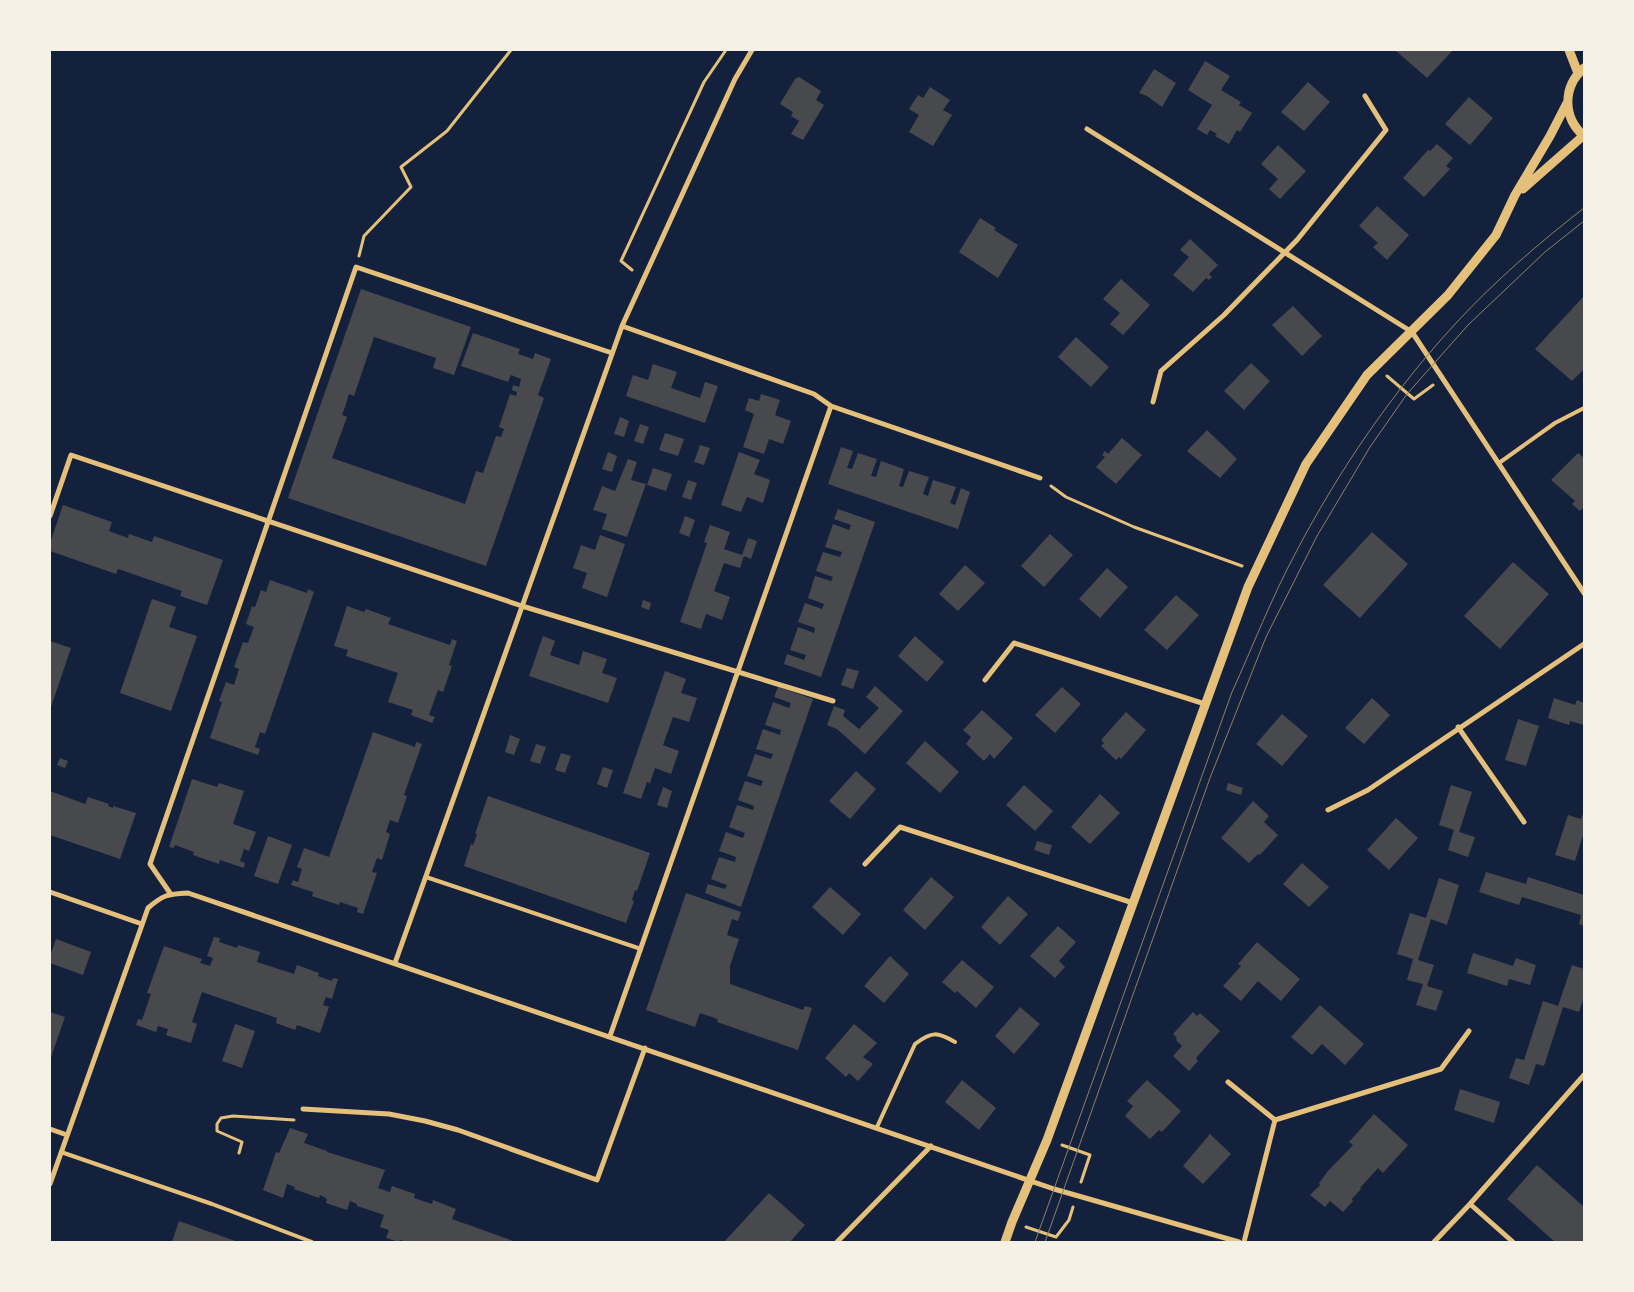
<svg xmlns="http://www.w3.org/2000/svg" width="1634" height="1292" font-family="Quicksand,sans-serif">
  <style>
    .building { fill: #48494c }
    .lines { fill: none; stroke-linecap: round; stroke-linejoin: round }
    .path { stroke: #e5c07b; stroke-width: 3 }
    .service { stroke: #e5c07b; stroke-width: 4 }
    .minor { stroke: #e5c07b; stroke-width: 5 }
    .tertiary { stroke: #e5c07b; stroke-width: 9 }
    .tram { stroke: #918062; stroke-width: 1 }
  </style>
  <rect width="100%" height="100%" fill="#14213d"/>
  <path class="building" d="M1395 50H1453L1427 78Z
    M1205 61 1230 76 1221 90 1241 102 1239 105 1252 113 1240 132 1237 130 1229 144 1215 136 1217 134 1210 130 1207 135 1197 129 1212 105 1188 90Z
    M1154 69 1176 83 1162 107 1147 96 1139 93Z
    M799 77 821 91 816 100 824 105 803 140 791 134 799 121 791 116 793 112 780 104 795 79Z
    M1308 82 1330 102 1304 131 1281 112Z
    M930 87 950 100 943 110 952 115 933 146 909 132 919 115 909 109 918 95 923 98Z
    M1469 97 1493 118 1470 145 1445 124Z
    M1437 144 1453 158 1446 166 1450 169 1424 197 1403 178 1428 150 1430 151Z
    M1278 145 1306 171 1280 199 1269 189 1278 179 1261 164Z
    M1377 206 1409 235 1387 260 1373 247 1378 243 1359 226Z
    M980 218 996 228 994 230 1018 245 998 278 959 252Z
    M1190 239 1218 265 1209 274 1212 277 1209 280 1206 278 1193 292 1173 275 1189 257 1180 250Z
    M1121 279 1150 305 1123 335 1110 324 1120 313 1103 299Z
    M361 289 471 327 454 375 433 368 436 358 374 337 354 396 349 394 345 407 342 415 347 417 332 458 465 504 476 471 483 473 496 436 501 437 504 429 499 427 510 394 516 396 517 392 512 390 513 385 519 387 521 379 511 375 508 382 461 366 473 333 520 349 518 354 533 359 535 353 551 359 538 395 544 398 486 566 288 498Z
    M1584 296V369L1572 381 1535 349Z
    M1293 306 1322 336 1302 356 1272 325Z
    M1076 337 1109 367 1091 387 1058 357Z
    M1251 363 1270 381 1244 410 1224 391Z
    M653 364 677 372 671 388 700 398 705 382 718 386 705 423 626 396 633 375 648 380Z
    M761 394 780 400 775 415 791 421 783 444 769 439 764 454 743 447 754 414 745 410 749 398 759 401Z
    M620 417 629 421 624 437 614 434Z
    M640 424 649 427 643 444 634 441Z
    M1207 430 1237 459 1220 478 1187 451Z
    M665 433 684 439 678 456 659 450Z
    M1122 438 1142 455 1116 484 1096 467 1105 457 1102 455 1105 451 1108 454Z
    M700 445 710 448 704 465 694 462Z
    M841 447 853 451 847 468 852 469 858 453 877 459 871 476 876 477 881 461 904 469 899 486 903 487 909 471 929 477 923 494 928 496 933 480 956 487 950 503 955 505 961 488 970 492 958 529 828 484Z
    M608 452 617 456 612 472 602 469Z
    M739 452 760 460 754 474 770 480 763 503 747 497 741 512 721 505Z
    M1578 453 1584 458V509L1583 508 1580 511 1572 504 1575 501 1551 480Z
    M628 459 637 462 631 480 646 484 627 537 602 529 607 514 593 510 602 486 615 491Z
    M653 468 672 474 666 491 647 485Z
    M688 480 697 483 691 500 682 497Z
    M63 505 112 522 109 531 128 538 129 534 152 542 154 536 223 560 207 605 180 596 182 591 118 569 116 574 50 551V543Z
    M838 509 875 522 821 677 784 664 787 654 804 660 806 655 790 650 798 627 814 633 815 628 798 622 805 603 822 609 824 604 808 598 815 576 831 581 833 577 816 571 823 552 840 557 842 552 825 547 833 524 849 530 851 525 834 519Z
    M685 516 695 520 689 537 679 533Z
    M710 525 730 532 724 549 742 555 748 538 757 541 751 559 744 556 740 568 724 563 714 591 730 597 722 620 706 614 701 629 680 622 707 543 704 542Z
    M1372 532 1408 564 1360 618 1323 585Z
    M1050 534 1073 555 1044 587 1021 566Z
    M600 535 625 544 607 597 582 588 587 573 573 568 581 545 595 550Z
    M1513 562 1549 594 1500 649 1464 616Z
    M965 565 985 583 958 611 939 594Z
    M1107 568 1128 587 1100 618 1079 599Z
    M270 580 307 593 308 589 314 592 265 734 260 732 255 747 260 749 258 755 210 738 222 702 219 701 226 682 234 685 239 669 234 667 243 642 248 643 254 627 246 624 252 606 255 607 261 590 266 592Z
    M1176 595 1199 615 1167 650 1144 630Z
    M152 599 176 607 169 627 197 636 171 711 120 693Z
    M643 600 651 603 649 610 641 607Z
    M347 606 364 612 366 609 391 618 388 624 450 645 452 639 457 641 449 665 452 666 443 692 438 690 429 715 435 717 432 723 411 715 413 710 388 702 398 673 346 656 348 650 334 646Z
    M543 636 555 641 550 655 579 665 583 651 607 659 602 673 617 678 608 703 529 676Z
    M915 636 944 662 927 682 898 656Z
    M50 641 71 648 50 710Z
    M847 668 859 671 853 689 841 685Z
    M665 671 686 679 681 693 697 698 689 722 673 717 663 745 679 751 671 774 655 768 650 783 647 782 641 799 623 793Z
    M875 686 903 711 865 754 837 729 827 725 834 706 845 710 843 716 859 729 879 708 866 697Z
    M778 687 813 699 741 907 705 893 708 884 725 889 727 885 711 879 719 857 735 862 736 857 719 851 726 832 743 838 745 833 729 827 737 805 753 810 754 806 738 800 745 781 761 786 763 781 747 776 755 754 771 759 773 754 756 749 763 729 780 735 781 730 765 725 773 702 789 708 791 703 774 697Z
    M1062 687 1081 704 1055 733 1035 715Z
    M1372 698 1390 715 1364 744 1345 728Z
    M1554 698 1575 705 1577 700 1584 703V725L1570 721 1569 725 1548 718Z
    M982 710 1013 738 994 759 990 754 984 761 966 744 971 737 963 730Z
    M1126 712 1146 730 1121 759 1119 757 1116 760 1101 746 1104 743 1101 740Z
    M1282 714 1308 736 1282 766 1256 744Z
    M1518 719 1539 726 1526 766 1505 760Z
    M373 732 415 747 416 742 422 744 404 795 407 796 398 823 390 820 386 832 390 834 382 860 377 858 372 872 377 873 363 914 357 912 358 908 340 902 339 905 312 896 313 892 291 885 293 880 298 882 302 869 297 867 304 848 329 857Z
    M510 735 520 739 514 755 505 752Z
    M925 741 959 772 940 793 906 763Z
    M536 744 546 747 540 764 530 761Z
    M561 753 571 756 565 773 555 770Z
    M60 758 68 761 65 768 57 765Z
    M603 767 613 770 607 788 597 784Z
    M856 771 876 789 850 819 829 801Z
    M192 779 217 787 219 783 244 791 233 824 256 832 249 851 244 849 240 861 245 863 244 868 220 860 219 864 193 855 194 852 175 845 174 848 169 847Z
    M1228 783 1243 788 1241 795 1226 790Z
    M1024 785 1053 811 1035 831 1006 805Z
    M1451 785 1472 792 1459 832 1475 837 1468 857 1448 850 1454 830 1439 825Z
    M663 787 672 791 667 808 657 805Z
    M50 791 85 804 88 797 109 804 108 806 113 808V806L136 813 120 859 50 835Z
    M1100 794 1120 813 1090 844 1071 827Z
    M488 796 650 853 637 891 635 890 632 900 634 901 626 923 464 866 471 844 473 845 477 834H475Z
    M1253 801 1269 816 1264 822 1278 835 1260 855 1258 854 1249 863 1221 838Z
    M1584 810V832L1575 861 1555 855 1568 815 1581 819Z
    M1396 818 1418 838 1389 870 1367 850Z
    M268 836 292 845 278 884 254 876Z
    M1037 841 1052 845 1049 855 1034 850Z
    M1302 863 1329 887 1309 907 1283 884Z
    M1486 872 1526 884 1528 877 1584 895V926L1579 924 1581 915 1561 909 1522 897 1519 905 1479 892Z
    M931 877 954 897 925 930 903 910Z
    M1439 878 1459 885 1447 925 1431 919 1418 960 1434 965 1427 986 1443 991 1436 1011 1416 1005 1423 984 1407 980 1413 959 1397 954 1410 913 1426 918Z
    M830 887 861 914 843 935 812 907Z
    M686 893 741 912 738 921 732 919 727 935 739 939 730 966V984L803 1010 805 1006 812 1008 798 1050 717 1022 718 1019 700 1013 695 1027 646 1010Z
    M1008 896 1028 914 1000 945 981 927Z
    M1058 926 1076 942 1059 961 1065 967 1055 978 1030 956Z
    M214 937 220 938 219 942 237 948 238 945 260 952 257 962 294 974 297 965 319 973 318 976 332 981 333 978 338 979 332 999 326 997 323 1005 329 1007 320 1033 297 1025 295 1030 276 1023 277 1018 202 992 192 1022 197 1024 191 1043 166 1035 168 1029 158 1026 156 1032 136 1025 138 1019 142 1020 151 994 147 993 164 946 202 959 200 963 210 966 213 958 207 956Z
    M56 939 91 952 83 975 50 963V956Z
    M1257 942 1300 979 1281 1001 1258 981 1241 1001 1223 986 1241 966 1238 964Z
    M1473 953 1513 966 1516 958 1536 965 1530 985 1509 979 1507 986 1467 973Z
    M890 956 909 974 884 1003 864 986Z
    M962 960 994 987 976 1008 957 991 955 993 942 982Z
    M1572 965 1584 969V997L1579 1012 1563 1007 1544 1066 1536 1064 1529 1085 1509 1078 1516 1058 1524 1060 1543 1001 1558 1006Z
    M1320 1005 1364 1044 1345 1065 1322 1044 1312 1055 1291 1037Z
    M1020 1007 1040 1024 1014 1054 995 1036Z
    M50 1012 65 1017 51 1057H50Z
    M1193 1012 1197 1016 1200 1013 1220 1031 1196 1058 1198 1061 1189 1071 1173 1056 1182 1046 1176 1040 1177 1038 1173 1034Z
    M235 1024 255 1031 242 1068 222 1061Z
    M854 1024 877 1043 863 1057 873 1064 858 1081 849 1073 846 1077 825 1058Z
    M962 1080 996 1108 979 1130 945 1102Z
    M1147 1080 1181 1111 1162 1132 1159 1130 1150 1139 1125 1116 1133 1106 1127 1101Z
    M1460 1089 1500 1102 1494 1123 1454 1110Z
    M1374 1114 1408 1145 1383 1173 1378 1168 1360 1188 1361 1189 1352 1199 1353 1201 1343 1212 1330 1201 1325 1207 1310 1195 1320 1185 1319 1183 1328 1171 1353 1145 1349 1142Z
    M290 1128 308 1134 304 1143 327 1151V1152L385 1170 378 1188 390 1192 392 1186 415 1194 414 1198 432 1204 433 1200 456 1209 452 1219 516 1242H406L400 1240 399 1242 386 1238 389 1230 380 1227 384 1215 357 1206V1204L350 1201 347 1210 326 1203 327 1199 320 1195 319 1198 294 1189 295 1187 287 1184 283 1198 263 1190 276 1152 279 1153Z
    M1210 1134 1231 1154 1203 1184 1183 1166Z
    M1537 1165 1584 1207V1242H1555L1507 1199Z
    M769 1193 805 1225 790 1242H724Z
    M179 1221 238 1242H172Z"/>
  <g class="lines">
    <path class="path" d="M359 256 364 236 411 187 401 167 447 131 511 50
      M632 270 621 261 704 82 726 50
      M1387 376 1414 399 1433 385
      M1051 486 1066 497 1134 527 1242 566
      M1062 1145 1090 1155 1081 1182
      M239 1153 242 1142 217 1131V1124L221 1118 233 1116 294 1120
      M1026 1227 1056 1237 1069 1220 1073 1207"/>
    <path class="service" d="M1499 463 1555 423 1584 408
      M426 877 641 949
      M877 1127 915 1044C932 1031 937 1032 955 1042
      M61 1152 212 1204 312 1242"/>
    <path class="minor" d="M1087 129 1412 332 1584 593
      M622 326 814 394 831 406
      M1153 402 1161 371 1224 315 1297 240 1386 130 1365 96
      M50 516 71 455 522 606 833 701
      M985 680 1014 643 1205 704
      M1458 727 1524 822
      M1328 810 1368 790 1584 644
      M865 864 900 827 1133 903
      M50 892 142 924
      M170 893 150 864 356 267 612 353
      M395 963 622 326 735 79 752 50
      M610 1036 831 406 1040 478
      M1228 1082 1275 1120
      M303 1109 389 1114 425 1121 458 1130 597 1180 645 1048
      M50 1129 67 1135
      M50 1184 148 908C163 895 167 894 188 893L1054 1189 1239 1242
      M1470 1204 1513 1242
      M837 1242 931 1146
      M1244 1242 1275 1120 1441 1069 1469 1031
      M1434 1242 1470 1204 1584 1075"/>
    <path class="tertiary" d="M1569 50 1578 73
      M1584 68C1562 87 1563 118 1584 136
      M1523 189 1583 136
      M1005 1242 1012 1222 1047 1140 1248 587 1306 464 1367 375 1448 295 1496 235 1515 195 1550 136 1567 103"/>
    <path class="tram" d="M1035 1242 1232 692C1253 646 1271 599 1295 554 1339 470 1393 391 1457 322 1496 280 1539 243 1584 208
      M1045 1242 1210 778 1266 637 1317 536 1370 447 1407 394 1468 325 1545 252 1584 221"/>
  </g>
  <rect width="1634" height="1292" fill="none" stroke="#f6f1e7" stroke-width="102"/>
</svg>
